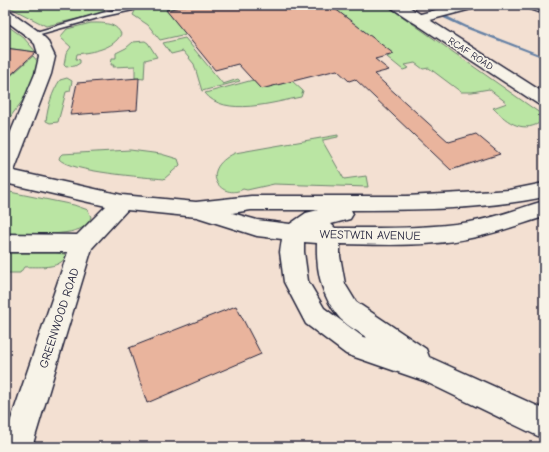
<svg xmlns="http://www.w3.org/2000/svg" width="549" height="452" font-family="'Comic Neue',sans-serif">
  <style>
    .green { fill: #bae5a3; stroke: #6e846f }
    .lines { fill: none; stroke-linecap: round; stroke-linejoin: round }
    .stream { fill: #6581a5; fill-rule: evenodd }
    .building { fill: #e9b49d; stroke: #22223b }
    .lane-casing { stroke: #22223b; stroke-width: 3 }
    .street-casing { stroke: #22223b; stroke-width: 3 }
    .secondary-casing { stroke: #22223b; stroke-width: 3 }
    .lane { fill: #f7f3e8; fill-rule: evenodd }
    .street { fill: #f7f3e8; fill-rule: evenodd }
    .secondary { fill: #f7f3e8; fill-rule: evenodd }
    .labels { text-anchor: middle; stroke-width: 3.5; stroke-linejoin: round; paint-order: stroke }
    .far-street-label { font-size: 10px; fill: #22223b; stroke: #f7f3e8 }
    .street-label { font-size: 12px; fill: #22223b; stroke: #f7f3e8 }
  </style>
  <rect width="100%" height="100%" fill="#f3e0d2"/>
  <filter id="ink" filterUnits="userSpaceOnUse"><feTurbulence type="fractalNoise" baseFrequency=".025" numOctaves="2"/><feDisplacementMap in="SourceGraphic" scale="8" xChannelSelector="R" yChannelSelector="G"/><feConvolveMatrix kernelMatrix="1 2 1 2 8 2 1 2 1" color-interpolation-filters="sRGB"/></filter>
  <g filter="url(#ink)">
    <path class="green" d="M5 5H106L104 11 94 15 46 26Z
      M138 5H184L166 10 186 34 160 40 148 25 133 15Z
      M330 5H386L544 116V120C524 135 508 123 493 108L507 103 489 89 472 92H461L429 68 423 69 415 63 405 65 409 68 403 70 387 57 393 54Z
      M91 23C101 23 116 22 121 34 114 49 92 52 77 54L76 59 80 60V63L75 66 66 67 64 65 66 54 71 47 61 38V36L67 29Z
      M5 24 23 37 36 52 5 48Z
      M185 38 223 84 238 79 240 81 202 91 194 64 183 51 171 54 163 43Z
      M145 41 148 43 157 57 145 60 144 79 135 78V66L113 67 114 65H111L112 58H116V53L126 48 133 42Z
      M33 56 39 63 29 92 5 124V81Z
      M67 78 72 81 70 91 66 92 58 122 50 123 46 121C48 106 52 92 60 80Z
      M253 80 261 89 292 81 303 91 301 97C275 102 224 118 205 93Z
      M338 135V137L323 140V142L344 179 366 176 368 187 274 184 247 190 243 189C222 201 197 171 235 153Z
      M130 150 161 154 178 159 180 165 164 179C145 177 70 172 59 159L60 156 62 154Z
      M5 191 74 205 88 210 91 217C90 220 88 223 86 225 73 238 23 233 5 234Z
      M5 253H55L65 254 66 257C57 270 39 266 24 267L20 273H5Z"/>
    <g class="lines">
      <path class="stream" d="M430 5H434L436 11 467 26 544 56V58L465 28 433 13Z"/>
    </g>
    <path class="building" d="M189 5H330L394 54 375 59 389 70 374 74 449 142 476 134 500 154 451 170 355 79 349 81 337 70 261 89 238 64 215 70 166 10Z
      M5 48 36 52 5 80Z
      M139 78 137 110 70 115 77 83Z
      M236 306 261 354 147 403 129 348Z"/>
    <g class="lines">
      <defs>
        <path id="lane" d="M131 7 134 9 133 10 105 16 33 36 29 34 102 13Z"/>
        <path id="street" d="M455 5H477L475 8 418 23 413 22 411 19 413 16Z
          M525 5H544V14L527 8Z
          M5 10 10 11 38 31 47 40 55 57 51 74 14 171 122 195 196 202 251 196H407L479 192 509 190 544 183V197C481 210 415 210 351 210L353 214 350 219 331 224 335 228C380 228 425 229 470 222 495 218 520 208 544 201V217C520 224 495 234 471 238 428 247 384 245 340 244V256L345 284 356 302 426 349 429 357 544 409V439L424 381 346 354 306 324 284 282 280 252 282 239 257 236 197 217 127 210 92 248 32 447H5V437L68 252H5V234L77 235 106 206 5 183V146L35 74 39 57 35 44 28 37 5 20ZM251 210H318L306 213 290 224 257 220 232 213ZM304 242 317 243C316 269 321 295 338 316 344 324 358 331 367 338L363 337 324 308 308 281 304 252Z"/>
        <path id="secondary" d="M390 5H406L544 93V105L538 104 392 8Z"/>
      </defs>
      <use href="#lane" class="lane-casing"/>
      <use href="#street" class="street-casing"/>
      <use href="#secondary" class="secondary-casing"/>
      <use href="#lane" class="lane"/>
      <use href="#street" class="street"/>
      <use href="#secondary" class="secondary"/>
    </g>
  </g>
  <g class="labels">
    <g class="far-street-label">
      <text transform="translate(471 53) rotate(33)" y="4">RCAF ROAD</text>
    </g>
    <g class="street-label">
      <text transform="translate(370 235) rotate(1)" y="4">WESTWIN AVENUE</text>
      <text transform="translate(59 318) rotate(-72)" y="4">GREENWOOD ROAD</text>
    </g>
  </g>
  <rect width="549" height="452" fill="none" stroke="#f7f3e8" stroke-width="20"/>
  <rect x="10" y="10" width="529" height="432" fill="none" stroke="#22223b" stroke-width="1.5" filter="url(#ink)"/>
</svg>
